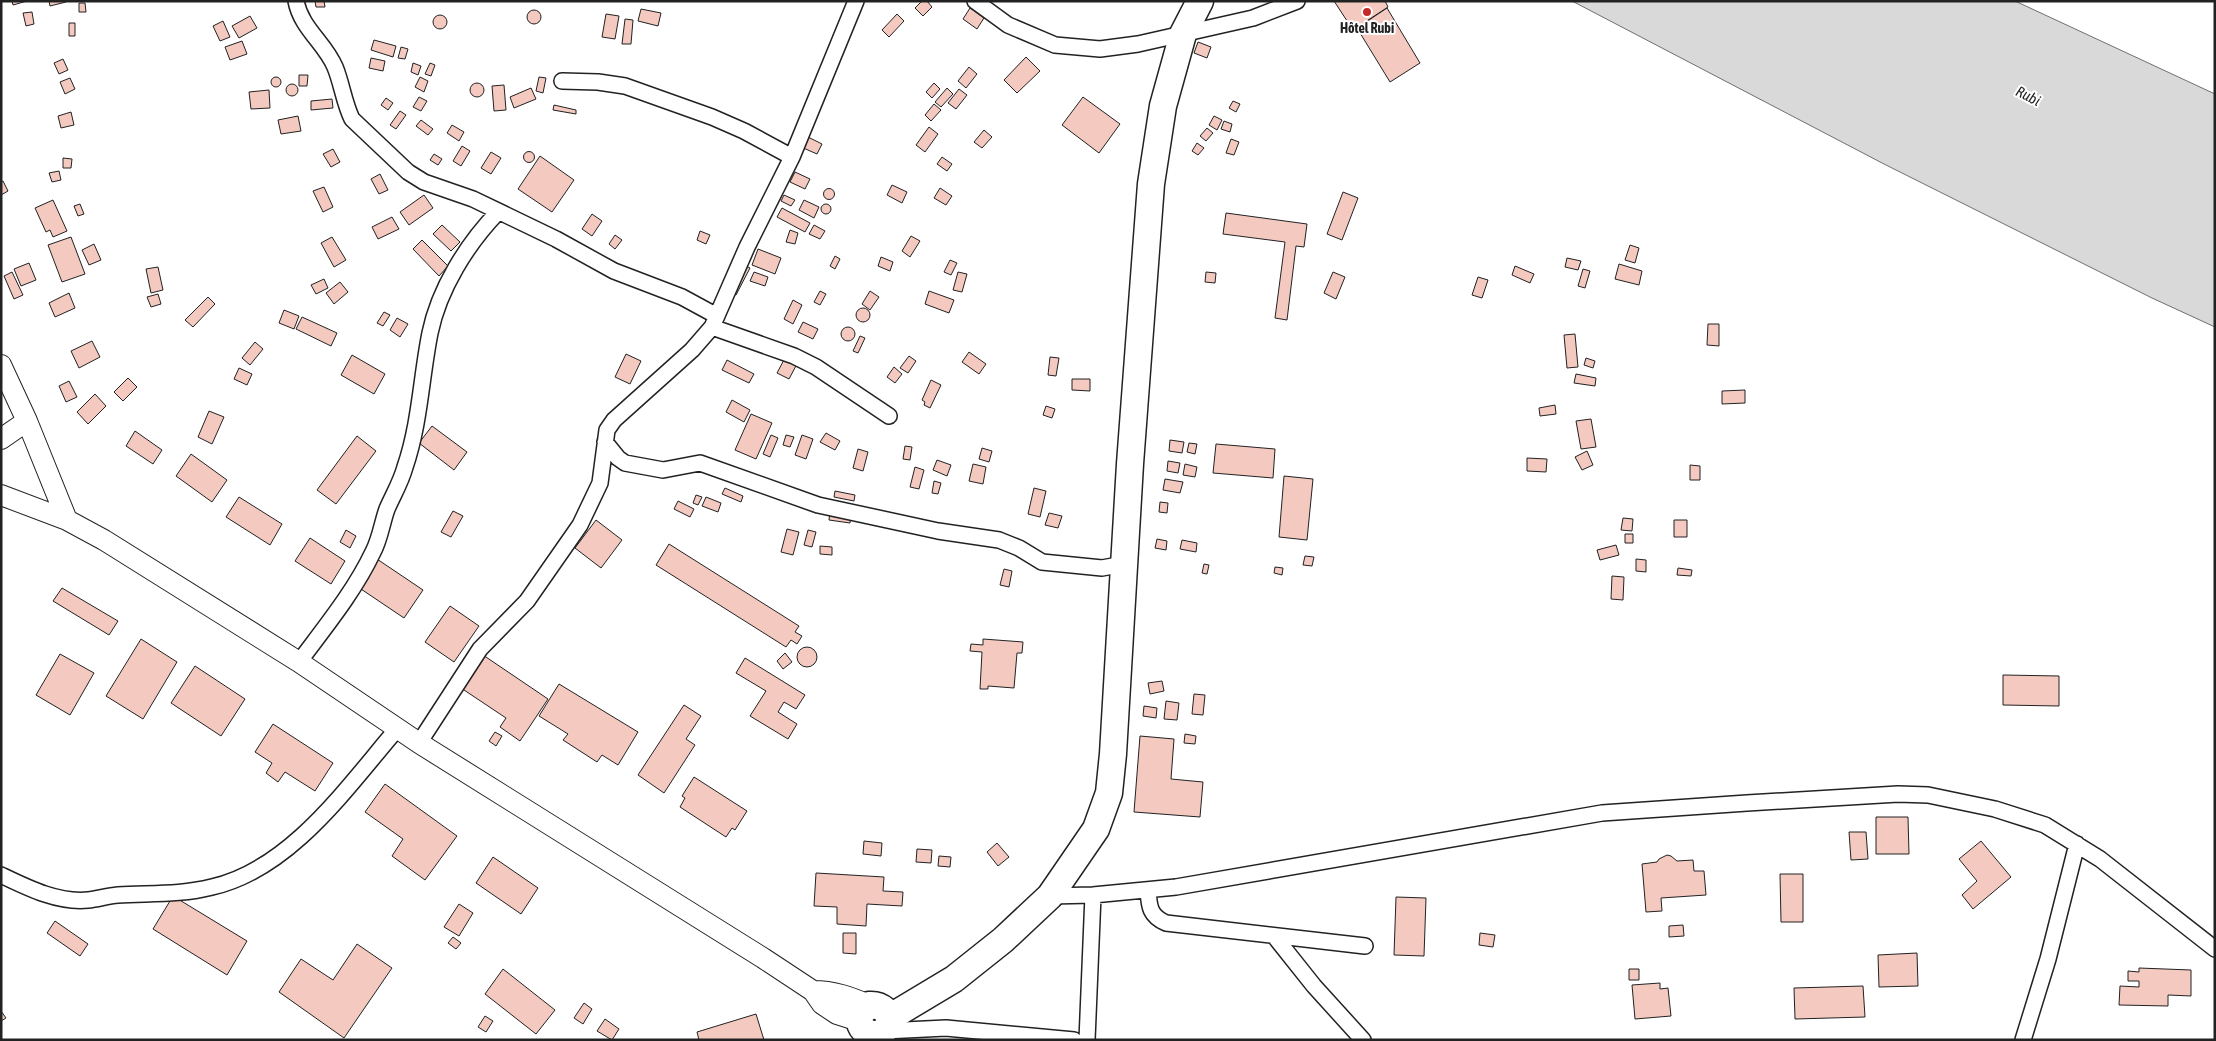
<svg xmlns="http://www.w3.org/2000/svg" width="2216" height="1041" font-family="'Asap Condensed',sans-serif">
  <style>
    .water { fill: #d9d9d9; stroke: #6f6f6f }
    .building { fill: #f3c9c0; stroke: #222 }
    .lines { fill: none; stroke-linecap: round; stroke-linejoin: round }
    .minor-casing { stroke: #222; stroke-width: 18 }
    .tertiary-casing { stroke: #222; stroke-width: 22 }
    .trunk-casing { stroke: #222; stroke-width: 29 }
    .minor { stroke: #fff; stroke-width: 15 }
    .tertiary { stroke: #fff; stroke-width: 20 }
    .trunk { stroke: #fff; stroke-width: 26 }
    .poi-dot { fill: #c62828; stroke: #fff; stroke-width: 2 }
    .labels { text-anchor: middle; stroke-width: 4; stroke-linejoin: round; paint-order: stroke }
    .poi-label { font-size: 14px; font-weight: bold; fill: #222; stroke: #fff }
    .water-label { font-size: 15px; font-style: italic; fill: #222; stroke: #fff }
  </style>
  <rect width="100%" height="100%" fill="#fff"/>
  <path class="water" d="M1572 1H2015L2215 94V327L2152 298 1884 164Z"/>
  <path class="building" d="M12 1H27L13 5Z
    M49 1H66V2L50 6Z
    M315 1H324L325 7H316Z
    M922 1H927L932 7 923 16 915 8Z
    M1334 1H1385L1388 7 1353 30Z
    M79 3H85L86 12H79Z
    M970 8 984 18 977 29 963 19Z
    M1387 8 1420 63 1390 82 1357 28Z
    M641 9 661 13 658 26 638 21Z
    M527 17a7 7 0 1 1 14 0a7 7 0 1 1-14 0Z
    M32 12 34 24 26 26 23 13Z
    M606 14 619 16 615 39 602 37Z
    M897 14 904 21 889 37 882 30Z
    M433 22a7 7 0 1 1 14 0a7 7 0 1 1-14 0Z
    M250 16 257 28 239 38 232 26Z
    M625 19 633 20 631 44H622Z
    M223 21 230 37 220 41 213 26Z
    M69 23H75V36H69Z
    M374 40 396 46 393 57 371 50Z
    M242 41 247 54 230 60 225 47Z
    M1198 42 1211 47 1207 58 1194 53Z
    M401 47 408 49 405 59 398 58Z
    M1026 57 1040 71 1017 93 1004 80Z
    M371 58 385 61 383 71 369 68Z
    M63 59 68 70 59 74 54 63Z
    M413 63 421 66 418 75 411 72Z
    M430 63 435 65 431 76 425 74Z
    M969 67 977 74 966 88 958 81Z
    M299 75H308L307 86H299Z
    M271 82a5 5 0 1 1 10 0a5 5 0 1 1-10 0Z
    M420 77 428 81 424 92 415 87Z
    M539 77 546 78 543 93 536 91Z
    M70 78 75 89 65 94 60 82Z
    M470 90a7 7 0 1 1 14 0a7 7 0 1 1-14 0Z
    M934 83 940 89 932 98 926 92Z
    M286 90a6 6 0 1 1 12 0a6 6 0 1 1-12 0Z
    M504 85 506 110 494 111 492 86Z
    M531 88 536 99 514 108 510 97Z
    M947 88 953 94 941 107 935 102Z
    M959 89 967 95 956 109 948 103Z
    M269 90 270 108 251 109 249 92Z
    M419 97 427 101 421 111 413 107Z
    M1083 97 1120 124 1099 153 1062 125Z
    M386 98 393 103 388 110 381 105Z
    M332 99 333 108 311 110V101Z
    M1233 101 1240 104 1236 112 1229 108Z
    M934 104 941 110 931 121 925 115Z
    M554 105 576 110V114L553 110Z
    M400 111 406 115 396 129 390 125Z
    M71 112 74 125 61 128 58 116Z
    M298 116 301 131 281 134 278 120Z
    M1214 116 1222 120 1217 130 1209 125Z
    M421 120 433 129 428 135 416 126Z
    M1224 121 1232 124 1230 132 1221 129Z
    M452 125 464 132 459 141 447 133Z
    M929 127 938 134 925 152 916 145Z
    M1207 128 1213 133 1206 141 1200 136Z
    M984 130 992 137 982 148 974 142Z
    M806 136 822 144 817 154 801 147Z
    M1231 139 1239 142 1234 155 1226 153Z
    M1197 143 1204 148 1198 155 1192 151Z
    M462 146 470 151 461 166 453 161Z
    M333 149 340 162 331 167 323 154Z
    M523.5 157a5.5 5.5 0 1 1 11 0a5.5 5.5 0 1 1-11 0Z
    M491 152 501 158 491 174 481 168Z
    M434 154 442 159 438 165 430 160Z
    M540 156 574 180 552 212 518 189Z
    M942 157 952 164 947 171 937 164Z
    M63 158 72 159 71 168H63Z
    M59 171 61 180 52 182 49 173Z
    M795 172 810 179 805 189 790 182Z
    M380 174 388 190 379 194 371 179Z
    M3 181 8 191 1 195V182Z
    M892 185 907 192 902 203 887 195Z
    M324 187 333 207 323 212 313 191Z
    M940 188 952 196 946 205 934 198Z
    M823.5 194a5.5 5.5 0 1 1 11 0a5.5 5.5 0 1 1-11 0Z
    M1343 192 1358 198 1342 240 1327 234Z
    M424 195 433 208 409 225 400 212Z
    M784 195 795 200 791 206 781 201Z
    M53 200 67 231 53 237 50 230 46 232 35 208Z
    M804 200 819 207 814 218 799 210Z
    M821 209a5 5 0 1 1 10 0a5 5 0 1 1-10 0Z
    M80 204 84 214 78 216 74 206Z
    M782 208 810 223 805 232 777 217Z
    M1226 213 1307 224 1304 247 1296 246 1287 320 1275 318 1285 242 1223 234Z
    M592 214 602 221 592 236 582 229Z
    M392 217 399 229 378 239 372 227Z
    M442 225 460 242 451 251 433 234Z
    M814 225 825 231 820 239 809 234Z
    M790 230 798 233 795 244 786 242Z
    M700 231 710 235 706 244 697 240Z
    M615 235 622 240 615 249 609 244Z
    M911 236 920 241 910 257 902 251Z
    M71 237 85 274 62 282 48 245Z
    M332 237 346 260 334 267 321 243Z
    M422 240 448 266 439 276 413 249Z
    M94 244 101 260 89 265 82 250Z
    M1630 245 1639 248 1635 263 1625 260Z
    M758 249 781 258 775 274 752 265Z
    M835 256 840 259 835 269 830 266Z
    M881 257 893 262 890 271 878 266Z
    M1567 258 1581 261 1578 270 1565 267Z
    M950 260 957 263 951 275 944 272Z
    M29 263 36 280 21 286 14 269Z
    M742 264 750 268 736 295 728 291Z
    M1619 264 1642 271 1639 285 1615 279Z
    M1515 266 1534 274 1530 283 1512 275Z
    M158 267 163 290 151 293 146 269Z
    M1583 269 1590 271 1585 288 1578 286Z
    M12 272 23 295 14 299 4 276Z
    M754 272 768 277 765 286 750 281Z
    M958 272 967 274 962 292 953 290Z
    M1206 272 1216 273 1215 283 1205 282Z
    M1333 272 1345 277 1336 299 1324 293Z
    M1478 277 1488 280 1482 298 1472 295Z
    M324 279 328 288 316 294 311 285Z
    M340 282 348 292 334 304 326 293Z
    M820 291 826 294 820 305 814 302Z
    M870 291 879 297 870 310 862 304Z
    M929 291 954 300 949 313 925 304Z
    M69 293 75 308 55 317 49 303Z
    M158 294 161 304 151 307 147 297Z
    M208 297 215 304 193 327 185 320Z
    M793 300 802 305 793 324 784 319Z
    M856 315a7 7 0 1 1 14 0a7 7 0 1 1-14 0Z
    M284 310 299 316 294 329 279 323Z
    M384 312 390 315 383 326 377 323Z
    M302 317 337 333 331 346 296 329Z
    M397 318 408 324 400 337 390 330Z
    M803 322 818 329 813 339 798 332Z
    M1708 324H1719V346L1707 345Z
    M841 334a7 7 0 1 1 14 0a7 7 0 1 1-14 0Z
    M1575 334 1578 367 1567 368 1564 335Z
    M860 336 865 338 858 353 853 351Z
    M92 341 100 357 79 368 71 351Z
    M255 342 263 349 250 365 242 358Z
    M969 352 986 364 979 374 962 362Z
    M626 354 641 361 630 384 615 377Z
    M352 355 385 374 374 394 341 375Z
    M786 356 798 362 789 379 777 373Z
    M909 356 916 361 908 373 900 368Z
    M1050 357 1059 358 1056 376 1048 375Z
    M1586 358 1595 361 1593 368 1584 365Z
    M727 360 754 374 749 383 722 370Z
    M894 367 902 374 895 383 887 377Z
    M239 368 252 374 247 385 234 379Z
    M1576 374 1596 378 1595 386 1574 383Z
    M128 378 137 387 123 401 114 392Z
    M1072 379H1090V391L1072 390Z
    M931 380 941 385 930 408 924 405 925 402 922 400Z
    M69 381 77 397 66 402 59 386Z
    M1745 390V403L1722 404V391Z
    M95 394 106 406 88 424 77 412Z
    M732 400 750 410 744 422 726 412Z
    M1555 405 1556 414 1540 416 1539 408Z
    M1046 406 1055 409 1052 418 1043 415Z
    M209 411 224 417 212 444 198 437Z
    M751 414 772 423 756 459 735 450Z
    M1591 419 1596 447 1581 449 1576 421Z
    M432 426 467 452 454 470 419 443Z
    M135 431 162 450 153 464 126 446Z
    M826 433 840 441 835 450 820 442Z
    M771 435 778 438 770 457 763 454Z
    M786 435 794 437 790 447 783 445Z
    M802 435 813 439 806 459 795 455Z
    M357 436 376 451 336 504 317 490Z
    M1170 440 1184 442 1182 453 1169 451Z
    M1189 443 1197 444 1195 454 1187 452Z
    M1216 444 1275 449 1273 478 1213 473Z
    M905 446 912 447 910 460 903 459Z
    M982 448 992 451 989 462 979 459Z
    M858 449 868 452 863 471 853 468Z
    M1587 451 1593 465 1582 470 1575 457Z
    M191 454 227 480 212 502 176 476Z
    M1527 458 1547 459 1546 472 1527 471Z
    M937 460 951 465 947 476 933 470Z
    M1168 461 1180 463 1178 473 1167 471Z
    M973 464 986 467 983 484 969 481Z
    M1185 464 1197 467 1195 477 1183 475Z
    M1690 465 1700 466V480H1690Z
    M915 467 924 470 919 489 910 487Z
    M1284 476 1313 479 1307 540 1279 537Z
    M1165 479 1183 482 1180 493 1163 490Z
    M934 481 941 483 938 494 932 493Z
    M725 488 743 496 741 502 722 494Z
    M1034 488 1046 491 1040 517 1028 514Z
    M835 491 855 495 854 501 834 497Z
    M696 495 702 497 698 505 693 503Z
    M239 497 282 524 270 545 226 517Z
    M706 497 721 503 718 512 702 506Z
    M678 501 694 509 690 517 674 509Z
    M1160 502 1168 503 1167 513 1159 512Z
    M453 511 463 516 451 537 441 532Z
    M830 512 851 514 850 523 829 520Z
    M1049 513 1062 516 1058 528 1045 525Z
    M1623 518 1633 519 1632 531 1621 530Z
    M596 520 622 540 601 568 575 548Z
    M1674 520H1687V537H1674Z
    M787 529 799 532 793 555 781 552Z
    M346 530 356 536 350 548 340 542Z
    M808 530 816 532 812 547 804 545Z
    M1625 534H1633V543H1625Z
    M310 538 345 561 331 584 295 561Z
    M1157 539 1167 541 1166 550 1155 548Z
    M1182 540 1197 543 1196 552 1180 549Z
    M669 544 799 626 795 632 802 636 797 644 791 640 786 647 656 565Z
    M1616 545 1619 555 1600 560 1597 550Z
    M820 546 832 547V555L820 554Z
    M1305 556 1314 557 1312 566 1303 565Z
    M374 557 423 590 404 618 355 585Z
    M1636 559 1646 560V572L1636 571Z
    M1204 564 1209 565 1207 574 1202 573Z
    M1275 567 1283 568 1282 575 1274 573Z
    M1678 568 1692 570 1691 576 1677 575Z
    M1004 569 1012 571 1009 587 1000 585Z
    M1612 576 1624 577 1623 600 1611 599Z
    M62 588 118 621 109 635 53 601Z
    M450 606 479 626 454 662 425 642Z
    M141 639 177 662 143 719 106 696Z
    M983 639 1023 642 1022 653H1017L1014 688 988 686V689H980L982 652 970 651 971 644 983 645Z
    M797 657a10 10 0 1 1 20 0a10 10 0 1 1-20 0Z
    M785 653 792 662 783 669 777 661Z
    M60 654 94 673 70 715 36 695Z
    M483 655 548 699 520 741 500 727 506 718 461 688Z
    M745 658 805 695 796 709 784 702 778 712 797 724 788 739 750 716 766 691 736 673Z
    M195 666 245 699 221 736 171 703Z
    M2003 675 2059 676V706L2003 705Z
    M1162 681 1164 691 1150 694 1148 683Z
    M559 684 638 732 618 765 602 755 597 762 563 740 568 734 539 716Z
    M1194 694 1205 695 1203 715 1192 714Z
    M1166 701 1179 703 1177 720 1164 719Z
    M684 705 701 716 686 739 695 745 664 793 638 775Z
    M1144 706 1157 708 1156 718 1143 716Z
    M273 724 333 763 315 791 285 772 278 782 266 773 272 763 255 752Z
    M495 732 502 736 496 746 489 741Z
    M1185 734 1196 736 1195 744 1184 743Z
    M1140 736 1174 739 1171 779 1203 782 1200 817 1134 812Z
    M694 777 747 811 735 830 732 828 726 837 680 807 685 798 682 796Z
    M385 784 457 836 425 880 392 856 403 839 365 812Z
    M1876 817H1908L1909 854H1876Z
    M1849 832H1866L1868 859 1851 860Z
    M864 841 882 843 881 856 863 854Z
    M1981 841 2011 877 1973 909 1962 895 1977 881 1959 859Z
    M997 843 1009 857 998 866 987 852Z
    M917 849 932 850 931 863 916 862Z
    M1667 855 1671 856 1677 861 1693 860 1694 871H1704L1706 895 1661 898 1662 911 1646 912 1642 864 1657 862 1659 859Z
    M939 856 951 857 950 867 938 866Z
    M493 857 538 888 521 914 476 883Z
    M816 873 884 877 883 891 903 892 902 906 867 904 866 926 837 924V907L814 906Z
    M1780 874H1803V922H1781Z
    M173 896 247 941 227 975 153 929Z
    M1396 897 1426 898 1424 956 1394 955Z
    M459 904 473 913 459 936 444 927Z
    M55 921 88 944 80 956 47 933Z
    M1683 925 1684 936 1669 937V926Z
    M843 933H856V954L843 953Z
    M1480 933 1495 935 1493 947 1479 945Z
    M453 937 461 943 456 949 448 943Z
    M357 944 392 968 344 1038 279 992 301 959 333 980Z
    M1917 953 1918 986 1879 987 1878 955Z
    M2139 968 2191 970V996L2168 995V1006L2119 1005 2120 986 2139 987V981H2128V971L2139 972Z
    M503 969 555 1010 536 1034 485 994Z
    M1629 969H1639V980H1629Z
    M1660 983V989L1668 988 1671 1016 1635 1019 1632 985Z
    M1863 986 1865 1017 1795 1019 1794 988Z
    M584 1003 592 1009 583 1024 574 1018Z
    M1 1011 6 1018 1 1021Z
    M756 1014 764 1040H699L697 1032Z
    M485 1016 493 1021 486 1032 478 1027Z
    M605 1019 619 1029 612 1040 597 1031Z"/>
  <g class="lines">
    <defs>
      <path id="minor" d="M296 1C301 28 325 43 335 67 342 84 344 103 352 119L408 172 424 182 473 199 556 239 614 271 682 297 717 316
        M975 1 1008 25 1055 45 1100 49 1138 44 1253 18 1297 1
        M562 81 598 82 625 86 712 117 744 131 792 157
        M712 327 794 356 816 367 889 416
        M605 442 618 458 625 463 663 470 700 463 818 505 938 531 999 540 1019 548 1042 562 1102 568 1124 564
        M299 662C325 627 354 592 373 552 380 539 382 523 387 509 393 495 401 482 405 467 420 423 421 378 430 333 439 289 467 244 498 212
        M419 743 480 649 527 601 580 525 600 483 607 430 614 420 692 350 712 327 747 247 792 157 856 1
        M1 875C28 888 58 903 88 900 98 899 107 896 118 895 149 893 181 895 212 887 291 869 347 787 397 729
        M1148 890C1149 907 1150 916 1166 923L1365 946
        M1050 896 1093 895 1176 887 1602 813 1747 803 1898 794 1928 795 1995 809 2045 825 2100 859 2215 949
        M1275 937 1314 986 1363 1040
        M884 1031 946 1028 1074 1040
        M1087 1040 1093 895
        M2023 1040 2048 959 2077 844"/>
      <path id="tertiary" d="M1 365 27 421 67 520 104 540 299 662 419 743 763 958 813 991 822 1004 837 1014 859 1021
        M1 439 27 421
        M1 495 67 520
        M813 991C834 991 850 997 869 1005"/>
      <path id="trunk" d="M889 1018 954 979 1003 940 1050 896 1096 829 1109 793 1113 754 1130 464 1151 184 1163 106 1183 34 1200 1
        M874 1040C878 1035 886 1031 888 1025 893 1012 880 1004 869 1005L860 1014C858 1028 865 1035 879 1034"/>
    </defs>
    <use href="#minor" class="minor-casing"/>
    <use href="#tertiary" class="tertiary-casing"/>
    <use href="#trunk" class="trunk-casing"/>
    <use href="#minor" class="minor"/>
    <use href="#tertiary" class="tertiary"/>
    <use href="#trunk" class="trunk"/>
  </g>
  <circle class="poi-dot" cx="1367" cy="12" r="5"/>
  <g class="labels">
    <g class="poi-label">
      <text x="1367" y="33">Hôtel Rubi</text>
    </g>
    <g class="water-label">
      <text transform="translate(2028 96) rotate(27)" y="5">Rubi</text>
    </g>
  </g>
  <rect width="2216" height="1041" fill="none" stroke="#222222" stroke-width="5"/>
</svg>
